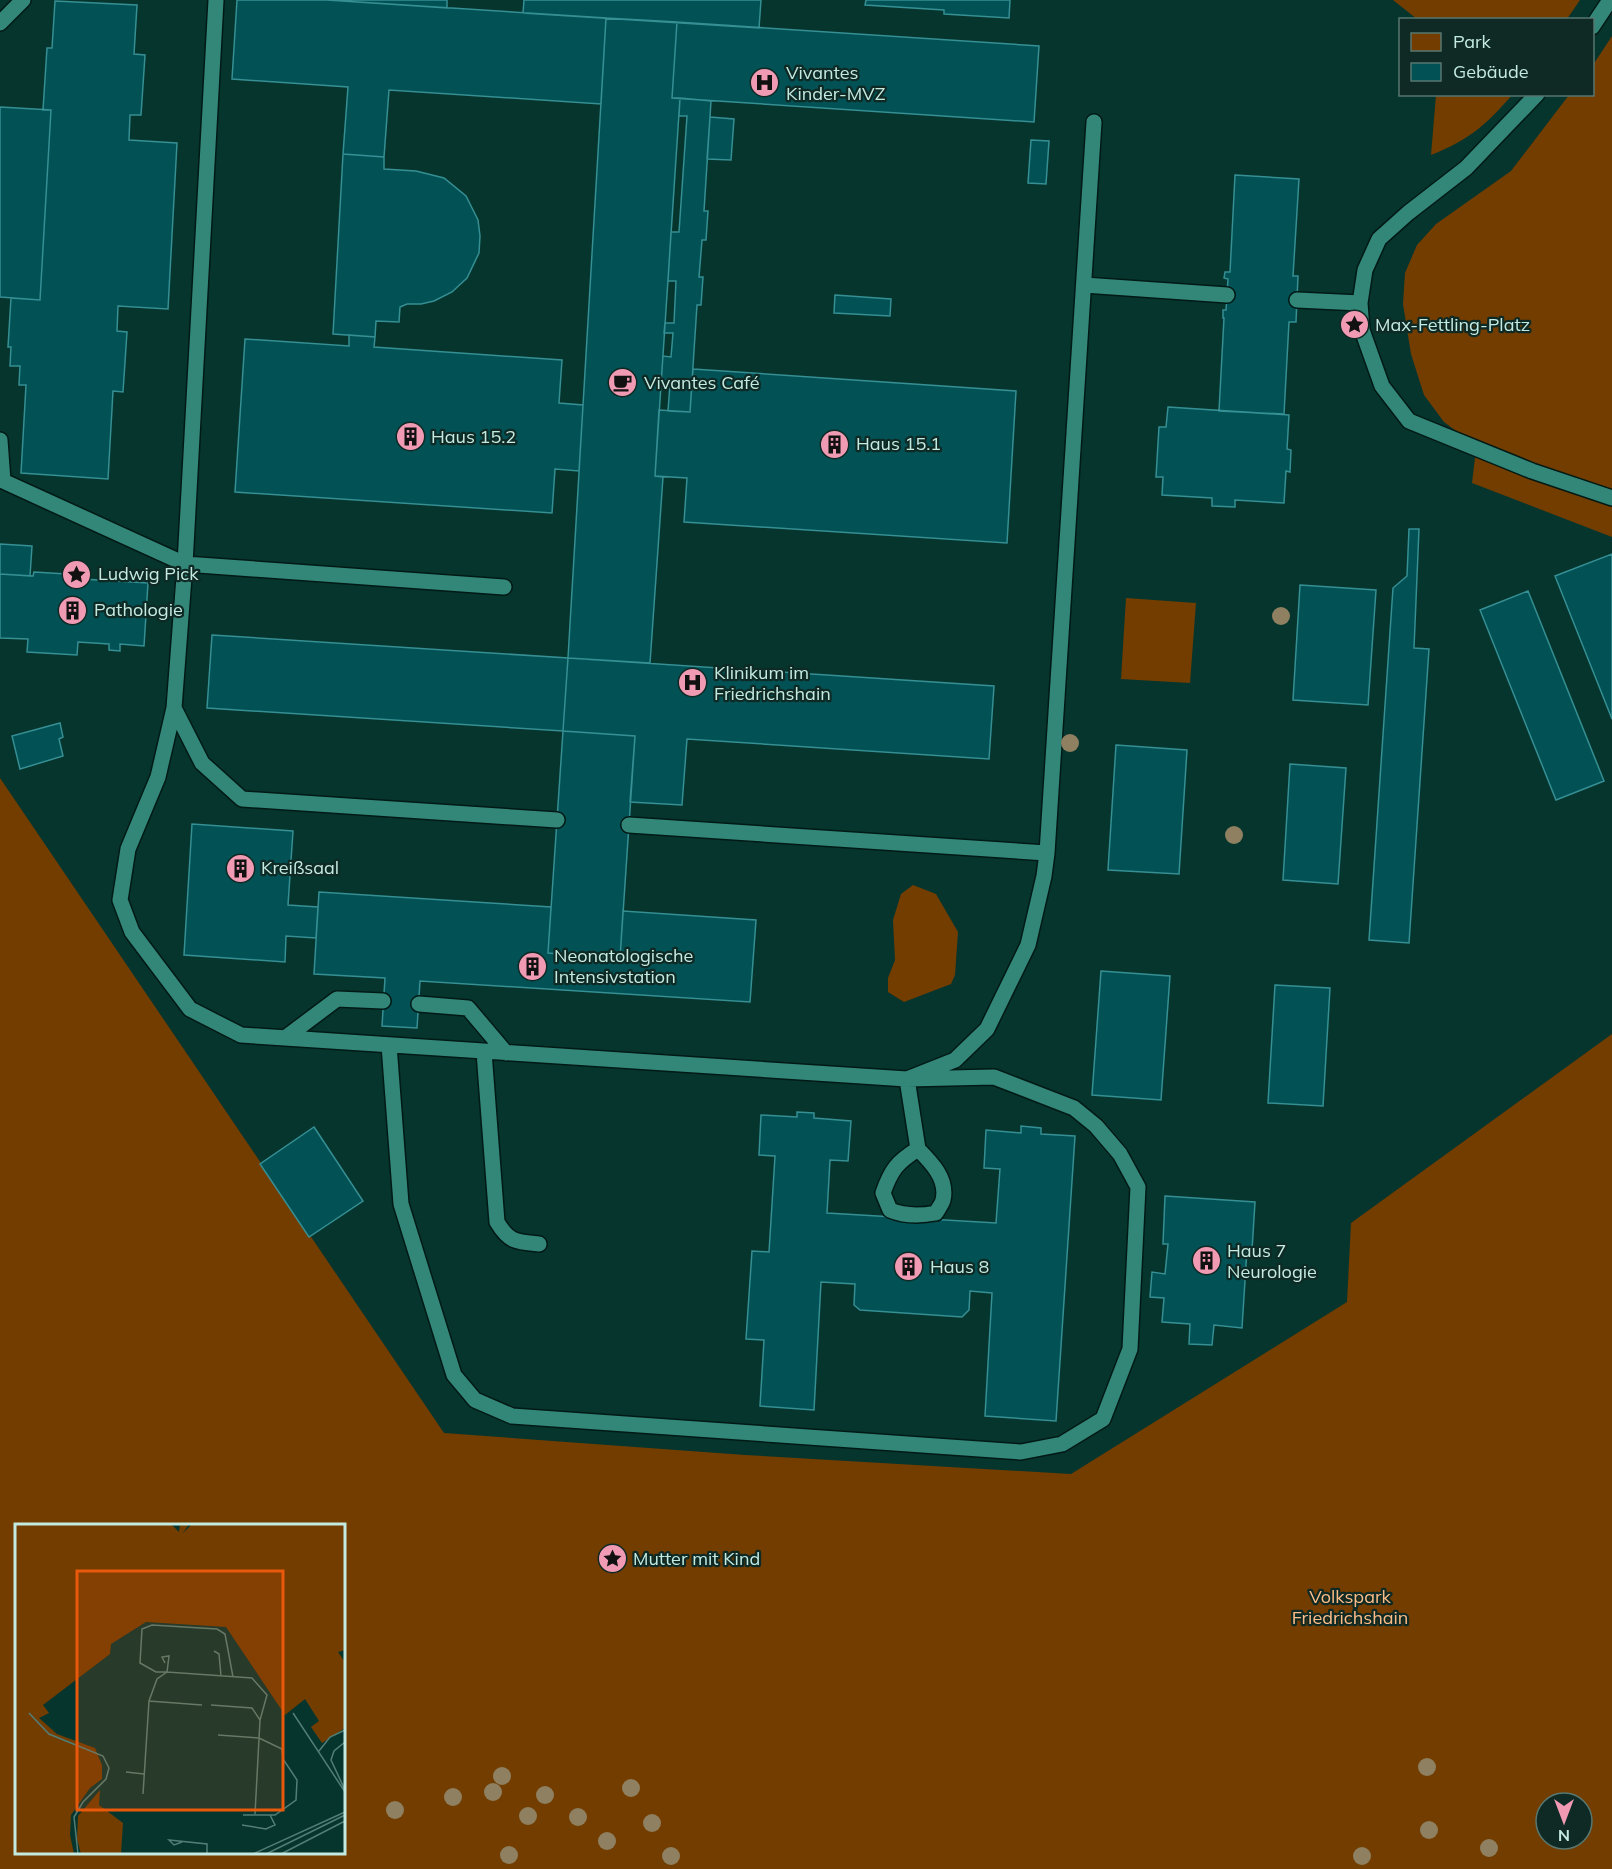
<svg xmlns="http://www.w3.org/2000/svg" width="1612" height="1869" font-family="Mulish,sans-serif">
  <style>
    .green { fill: #733d00; fill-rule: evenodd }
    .building { fill: #025155; stroke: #358f93; stroke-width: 1.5 }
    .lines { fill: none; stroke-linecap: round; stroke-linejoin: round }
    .lane-casing { stroke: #021a16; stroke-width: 18 }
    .lane { stroke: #338779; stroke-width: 15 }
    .tree { fill: #8e8060 }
    .labels { text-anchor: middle; stroke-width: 4.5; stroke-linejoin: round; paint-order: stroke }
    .poi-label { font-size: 18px; fill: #c4ebe2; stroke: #0f2924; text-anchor: start }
    .park-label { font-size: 18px; fill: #fdbd88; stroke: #0f2924 }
    .inset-road { fill: none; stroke: #527e76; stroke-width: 1.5 }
    .view { fill: #e8590c; fill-opacity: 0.15; stroke: #e8590c; stroke-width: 3 }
    .inset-edge { fill: none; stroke: #c4ebe2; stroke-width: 3 }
  </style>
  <rect width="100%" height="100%" fill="#06352e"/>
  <path class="green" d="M1393 0H1580L1567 19H1417Z
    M1612 36V537L1472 483 1477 441 1459 433 1444 422 1424 395 1411 354 1403 304 1405 273 1417 245 1436 224 1511 171 1569 95 1592 94 1593 65Z
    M1436 95V94L1512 95C1486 125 1469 140 1431 155Z
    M1126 598 1196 603 1190 683 1121 679Z
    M0 778 444 1433 745 1455 1071 1474 1347 1302 1351 1223 1612 1034V1869H0ZM16 1526H344V1852H16ZM1546 1803H1582V1839H1546Z
    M913 885 936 894 958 932 955 975 951 984 904 1002 888 992V978L895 960 893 920 901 894Z"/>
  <path class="building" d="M237 0H327L606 18 601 104 389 90 384 157 343 154 348 87 232 79Z
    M327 0H447V8Z
    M524 0H761L759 28 523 13Z
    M866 0H1010L1009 18 944 14V10L865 5Z
    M55 1 137 5 134 54 145 55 141 115H130L129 140 177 143 168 309 118 306 117 331 127 332 123 392 113 391 108 479 21 473 26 385H19L20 366H10L11 347H8L11 298 40 300 51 110H43L47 48H52Z
    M606 18 677 22 672 98H680L655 476 663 477 650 663 568 658Z
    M677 22 1039 46 1034 122 672 98Z
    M680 98 711 101 704 211H708L706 240H702L699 277H703L701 305H697L690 412 668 411 670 384 661 383 663 356 671 357 673 333H664L665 323H674L676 281H668L671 232H679L687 116H679Z
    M0 107 51 110 40 300 0 297Z
    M710 117 734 119 731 160 707 159Z
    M1031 140 1049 141 1046 184 1028 183Z
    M343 154 384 157V169L416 171 444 178 466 196 478 220 480 236 479 253 467 278 452 292 434 301 421 304H407L400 307 399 322 376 321 375 337 333 334Z
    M1235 175 1299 179 1293 276H1298L1296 322H1289L1284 414 1219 411 1224 318H1223V310H1226L1228 279 1224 278 1225 272H1230Z
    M835 295 891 299 890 316 834 313Z
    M349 335 375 337 374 347 562 360 559 403 583 405 579 471 555 469 552 513 235 492 245 339 349 346Z
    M693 369 1016 391 1007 543 684 522 687 478 655 476 659 410 690 412Z
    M1168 407 1289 415 1287 449 1291 450 1290 472 1286 471 1284 503 1235 500V507L1212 506V498L1162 495 1163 477H1156L1159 427H1166Z
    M1409 529H1419L1414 648 1429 649 1409 943 1369 940 1393 588 1407 576Z
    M0 544 32 546 30 576 0 574Z
    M1612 554V719L1555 576Z
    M34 572 82 575V579L148 583 144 646 120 644V651L109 650V644L78 642 77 655 27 652 28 639 0 638V574L33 576Z
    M1300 585 1376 590 1368 705 1293 700Z
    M1528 591 1604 781 1556 800 1480 610Z
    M212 635 568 658 563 731 207 708Z
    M568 658 994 686 989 759 687 739 682 805 630 802 635 736 563 731Z
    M60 723 63 737 59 739 63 756 20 769 12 736Z
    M563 731 635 736 620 958 548 953Z
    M1116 745 1187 750 1179 874 1108 870Z
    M1290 764 1346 768 1338 884 1283 880Z
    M192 824 293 831 288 905 318 907 316 938 286 936 285 962 184 955Z
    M319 892 551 907 548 953 620 958 623 911 756 920 750 1002 420 981 417 1028 382 1026 385 978 314 974Z
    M1101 971 1170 976 1161 1100 1092 1095Z
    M1275 985 1330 988 1323 1106 1268 1103Z
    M797 1112 814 1113V1118L851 1121 848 1161 830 1160 827 1213 996 1223 1000 1169 984 1168 986 1130 1021 1133V1126L1041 1128V1134L1075 1136 1056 1421 985 1416 992 1293 970 1291 969 1310 962 1317 860 1310 854 1305 855 1284 821 1282 814 1410 760 1406 764 1340 746 1339 752 1251 769 1252 775 1156 759 1155 761 1115 797 1117Z
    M314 1127 363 1201 309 1237 260 1164Z
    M1165 1196 1255 1202 1252 1250 1247 1249 1242 1328 1214 1325 1212 1345 1189 1344 1190 1324 1162 1322 1164 1298 1150 1297 1152 1272 1165 1274 1168 1244H1163Z"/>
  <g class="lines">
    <defs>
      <path id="lane" d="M216 0 185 564 174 708 158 777 128 849 120 900 132 932 190 1009 241 1035 907 1079 955 1060 987 1029 1028 945 1044 876 1047 853 1094 122
        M0 23 23 0
        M1592 27 1610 0
        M1537 94 1466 168 1408 213 1379 239 1365 270 1360 303 1362 330 1382 386 1409 421 1532 471 1612 498
        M1084 285 1227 295
        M1297 300 1360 303
        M0 440 3 481 185 564 504 587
        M174 708 202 763 242 799 557 820
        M629 825 1047 853
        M419 1004 468 1008 506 1053
        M285 1038 337 999 383 1001
        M389 1045 401 1204 454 1375 475 1400 512 1416 1021 1452 1062 1444 1103 1419 1130 1349 1138 1187 1120 1154 1096 1126 1074 1108 994 1077 907 1079 918 1149C897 1162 891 1170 883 1193L890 1210C904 1216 920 1216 936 1213 938 1209 942 1204 943 1200 948 1179 931 1162 918 1149
        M484 1052 497 1222C509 1242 516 1242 539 1244"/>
    </defs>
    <use href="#lane" class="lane-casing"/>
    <use href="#lane" class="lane"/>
  </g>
  <g class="tree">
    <circle cx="1281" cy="616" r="9"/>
    <circle cx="1070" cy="743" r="9"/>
    <circle cx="1234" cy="835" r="9"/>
    <circle cx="1427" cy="1767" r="9"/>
    <circle cx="502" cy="1776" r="9"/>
    <circle cx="631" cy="1788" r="9"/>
    <circle cx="493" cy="1792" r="9"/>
    <circle cx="545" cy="1795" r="9"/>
    <circle cx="453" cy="1797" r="9"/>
    <circle cx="395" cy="1810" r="9"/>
    <circle cx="528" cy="1816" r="9"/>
    <circle cx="578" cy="1817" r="9"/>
    <circle cx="652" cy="1823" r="9"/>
    <circle cx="1429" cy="1830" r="9"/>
    <circle cx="607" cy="1841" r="9"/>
    <circle cx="1489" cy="1848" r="9"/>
    <circle cx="509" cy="1855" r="9"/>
    <circle cx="671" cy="1856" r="9"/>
    <circle cx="1362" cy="1856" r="9"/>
  </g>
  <defs>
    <symbol id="hospital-disc" viewBox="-11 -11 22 22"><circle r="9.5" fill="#f09ab4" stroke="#0f2924"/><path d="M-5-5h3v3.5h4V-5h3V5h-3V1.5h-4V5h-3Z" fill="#111"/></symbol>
    <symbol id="sight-disc" viewBox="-11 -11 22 22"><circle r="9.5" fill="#f09ab4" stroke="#0f2924"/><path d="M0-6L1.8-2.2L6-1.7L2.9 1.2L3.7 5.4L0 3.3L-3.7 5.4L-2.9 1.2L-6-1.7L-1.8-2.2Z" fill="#111"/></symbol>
    <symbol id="cafe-disc" viewBox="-11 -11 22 22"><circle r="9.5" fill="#f09ab4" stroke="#0f2924"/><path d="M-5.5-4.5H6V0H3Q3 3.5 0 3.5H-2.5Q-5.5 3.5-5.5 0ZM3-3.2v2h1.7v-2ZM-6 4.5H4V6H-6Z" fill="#111"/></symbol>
    <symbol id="building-disc" viewBox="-11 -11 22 22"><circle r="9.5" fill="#f09ab4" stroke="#0f2924"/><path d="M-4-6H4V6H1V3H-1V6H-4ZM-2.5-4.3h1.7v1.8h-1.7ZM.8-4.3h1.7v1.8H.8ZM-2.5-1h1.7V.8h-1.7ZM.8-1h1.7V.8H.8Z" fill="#111"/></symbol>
  </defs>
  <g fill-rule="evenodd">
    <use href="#hospital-disc" x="748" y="66" width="33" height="33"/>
    <use href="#sight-disc" x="1338" y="308" width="33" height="33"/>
    <use href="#cafe-disc" x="606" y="366" width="33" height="33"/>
    <use href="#building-disc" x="394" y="420" width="33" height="33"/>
    <use href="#building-disc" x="818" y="428" width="33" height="33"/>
    <use href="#sight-disc" x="60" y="558" width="33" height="33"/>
    <use href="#building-disc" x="56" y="594" width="33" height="33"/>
    <use href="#hospital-disc" x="676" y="666" width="33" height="33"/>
    <use href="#building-disc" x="224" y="852" width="33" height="33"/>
    <use href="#building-disc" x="516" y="950" width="33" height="33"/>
    <use href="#building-disc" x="1190" y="1244" width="33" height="33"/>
    <use href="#building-disc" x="892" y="1250" width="33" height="33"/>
    <use href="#sight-disc" x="596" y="1542" width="33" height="33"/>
  </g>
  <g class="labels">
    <g class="poi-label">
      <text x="786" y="79">Vivantes<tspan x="786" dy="21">Kinder-MVZ</tspan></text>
      <text x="1375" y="331">Max-Fettling-Platz</text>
      <text x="644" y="389">Vivantes Café</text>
      <text x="431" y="443">Haus 15.2</text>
      <text x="856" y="450">Haus 15.1</text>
      <text x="98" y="580">Ludwig Pick</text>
      <text x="94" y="616">Pathologie</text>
      <text x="714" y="679">Klinikum im<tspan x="714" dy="21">Friedrichshain</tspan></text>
      <text x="261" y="874">Kreißsaal</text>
      <text x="554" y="962">Neonatologische<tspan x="554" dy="21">Intensivstation</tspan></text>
      <text x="1227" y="1257">Haus 7<tspan x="1227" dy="21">Neurologie</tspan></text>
      <text x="930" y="1273">Haus 8</text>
      <text x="633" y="1565">Mutter mit Kind</text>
    </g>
    <g class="park-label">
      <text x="1350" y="1603">Volkspark<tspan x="1350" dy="21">Friedrichshain</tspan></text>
    </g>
  </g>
  <g transform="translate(15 1524)">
    <rect width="330" height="330" fill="#06352e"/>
    <path d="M0 0H156L164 8 165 0H174L168 9 177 0H330V126L323 128 330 138V204L307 219 296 203 304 197 290 175 270 191 211 103 131 98 96 120 95 130 28 181 34 189 24 194 42 210 80 224 87 241V255L75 264 56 291 55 311 59 330H0ZM85 266 84 281 108 299 106 330H66L62 315 63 292Z" fill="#733d00"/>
    <path class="inset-road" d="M199 127 204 130 206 152M150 139 147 133 154 132 152 148H141L125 139 127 105 137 101 202 105 210 110 218 153M134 177 187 181M196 181 237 184 245 196M14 189 34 210 88 232 94 244 91 255 68 278 59 293 63 330M278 189 330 268M203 211 244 214 267 225 268 235 282 256 281 276 260 291H228M330 218 319 227 316 236 330 266M304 227 315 213 330 206M111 248 129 250M128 270 134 177 142 155 152 148 237 154 252 171 245 196 240 290M227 301 251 305 260 301 255 291M167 318 159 321 154 316 192 320V330M238 330 330 288M251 330 330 291M266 330 330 297"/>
    <path class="view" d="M62 47H268V286H62Z"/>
    <rect width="330" height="330" class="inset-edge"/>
  </g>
  <rect x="1399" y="18" width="195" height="78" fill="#0f2924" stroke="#577770" stroke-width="1.5"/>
  <rect x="1411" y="33" width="30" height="18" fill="#733d00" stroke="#577770" stroke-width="1.5"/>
  <text x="1453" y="48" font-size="18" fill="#c4ebe2">Park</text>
  <rect x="1411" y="63" width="30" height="18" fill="#025155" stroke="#577770" stroke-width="1.5"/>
  <text x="1453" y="78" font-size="18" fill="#c4ebe2">Gebäude</text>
  <g transform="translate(1564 1821) rotate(180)"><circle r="28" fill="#0f2924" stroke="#577770" stroke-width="1.5"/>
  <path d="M0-4.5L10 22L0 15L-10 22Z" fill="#f09ab4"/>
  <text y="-9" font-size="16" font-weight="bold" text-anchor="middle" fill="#c4ebe2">N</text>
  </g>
</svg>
